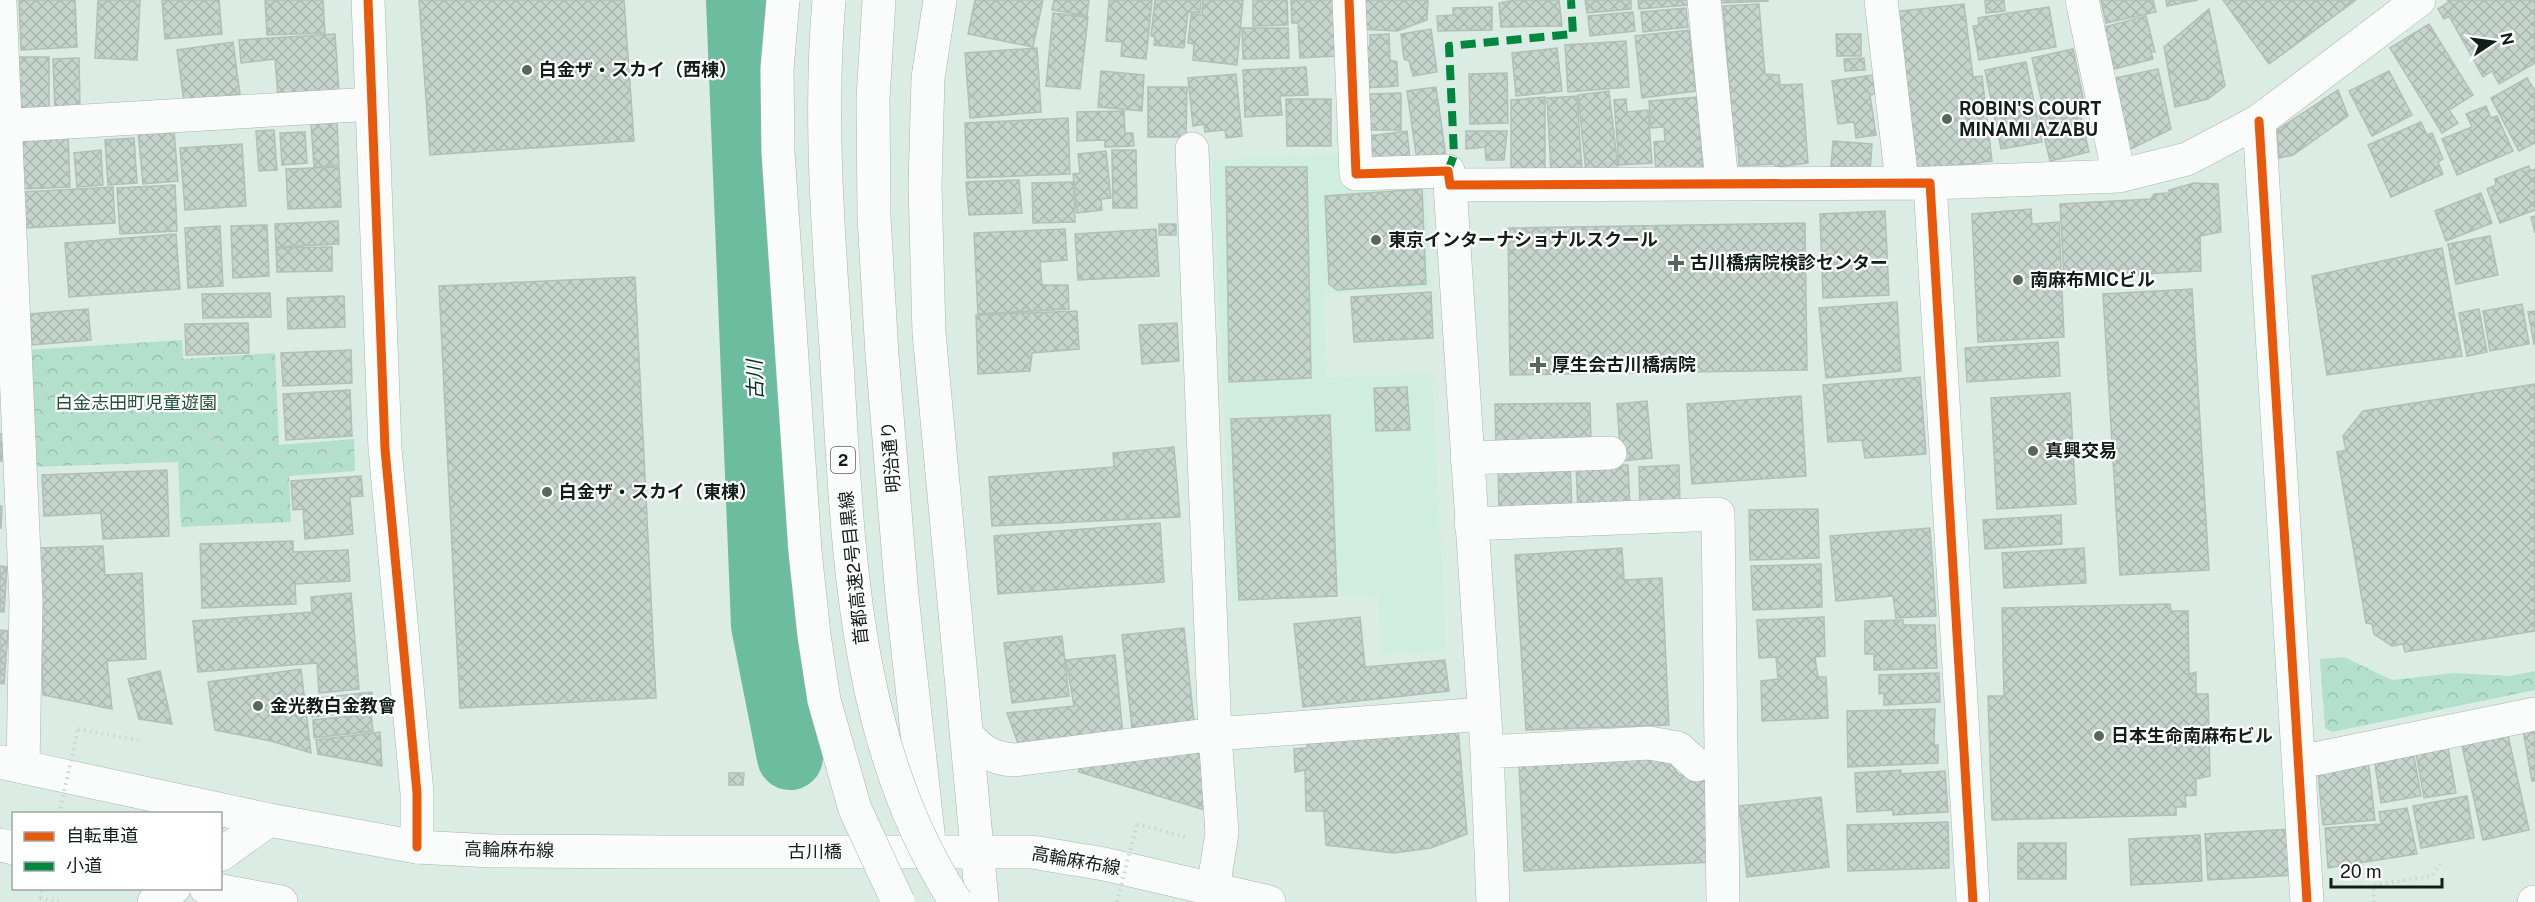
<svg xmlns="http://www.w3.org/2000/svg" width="2535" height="902" font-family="'Public Sans','Noto Sans JP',sans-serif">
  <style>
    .built { fill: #cfeee0 }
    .forest { fill: url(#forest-crowns) }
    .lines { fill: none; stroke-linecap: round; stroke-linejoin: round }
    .river { stroke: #6cbca0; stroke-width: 66 }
    .building { fill: url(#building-cross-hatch); stroke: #b1bfb9; stroke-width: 1.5 }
    .minor-casing { stroke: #a7b5af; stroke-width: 34 }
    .major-casing { stroke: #a7b5af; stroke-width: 34 }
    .path { stroke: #ced3d1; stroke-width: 4; stroke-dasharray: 1.5 4.5; stroke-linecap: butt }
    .minor { stroke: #fafcfb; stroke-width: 33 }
    .major { stroke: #fafcfb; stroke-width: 33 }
    .highway-bridge-casing { stroke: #a7b5af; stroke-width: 34; stroke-linecap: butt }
    .path-bridge { stroke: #ced3d1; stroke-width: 4; stroke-dasharray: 1.5 4.5; stroke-linecap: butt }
    .highway-bridge { stroke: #fafcfb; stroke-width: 33 }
    .quiet { stroke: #00873e; stroke-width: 8; stroke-dasharray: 15 8; stroke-linecap: butt }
    .cycleway-casing { stroke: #fff; stroke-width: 13 }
    .cycleway { stroke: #e8590c; stroke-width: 9 }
    .poi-dot { fill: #586660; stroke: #fff; stroke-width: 2 }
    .labels { text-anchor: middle; stroke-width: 4.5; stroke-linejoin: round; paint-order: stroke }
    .shield { fill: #fff; stroke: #59625e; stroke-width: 1.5 }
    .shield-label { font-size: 16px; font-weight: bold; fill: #121e19 }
    .poi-label { font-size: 18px; font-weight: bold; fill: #121e19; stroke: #fff; text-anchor: start }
    .park-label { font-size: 18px; fill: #23503f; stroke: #fff }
    .street-label { font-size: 18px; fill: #121e19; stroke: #fff }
    .water-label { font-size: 20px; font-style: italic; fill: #023324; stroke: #fff }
  </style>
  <defs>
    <pattern id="forest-crowns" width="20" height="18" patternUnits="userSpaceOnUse" patternTransform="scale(1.5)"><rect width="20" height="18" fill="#b2e0cd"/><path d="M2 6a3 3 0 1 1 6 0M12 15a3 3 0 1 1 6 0" fill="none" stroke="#98c0af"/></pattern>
    <pattern id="building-cross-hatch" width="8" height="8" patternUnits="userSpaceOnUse" patternTransform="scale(1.5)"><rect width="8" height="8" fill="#c6d4ce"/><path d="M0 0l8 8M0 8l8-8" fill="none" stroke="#a9b6b0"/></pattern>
  </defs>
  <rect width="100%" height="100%" fill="#dbece4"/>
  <path class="built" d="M1347 154 1426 184 1431 288 1323 294 1327 378 1432 373 1446 650 1381 653 1378 595 1233 602 1212 160Z"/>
  <path class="forest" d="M182 340 183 359 275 353 279 445 354 439 355 471 289 476 291 522 181 527 178 462 29 467 26 350Z
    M2344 657 2392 680 2454 673 2510 676 2535 671V690L2332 732 2325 728 2320 659Z"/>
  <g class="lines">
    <path class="river" d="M739 0 764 625 790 757"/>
  </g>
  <path class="building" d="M19 0H75L77 47 21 50Z
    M98 0H140L137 60 95 58Z
    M162 0H219L222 34 165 39Z
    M265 0H323L325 33 267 35Z
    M419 0H624L634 141 430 155Z
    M975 0H1043L1033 47 968 34Z
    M1054 0H1089L1087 16 1052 10Z
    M1109 0H1152L1146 59 1121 56 1122 42 1106 41Z
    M1155 0H1201L1200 13 1188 12 1184 48 1154 45 1155 37 1151 36Z
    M1203 0H1243L1237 65 1193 60 1194 44 1188 43 1191 14 1202 15Z
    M1253 0H1287L1288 25 1253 26Z
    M1291 0H1333L1336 56 1300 58 1298 23H1292Z
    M1363 0H1428L1427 20 1397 31 1361 29Z
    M1515 0H1559L1562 26 1501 27 1499 3Z
    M1585 0H1631V9L1587 13Z
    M1638 0H1687L1688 5 1639 9Z
    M1720 0H1768V1L1721 3Z
    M1985 0H2004L2005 11 1986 13Z
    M2101 0H2153L2156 12 2106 23Z
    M2166 0H2198L2167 6Z
    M2223 0H2356L2269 64Z
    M2447 0H2535V63L2499 84 2492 71 2483 77 2449 16 2444 19 2438 9 2449 2Z
    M1759 4 1765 74 1779 75 1780 85 1802 84 1808 163 1777 167 1773 164 1739 166 1738 146 1734 143 1723 6Z
    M1964 4 1973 77 1982 76 1992 161 1913 171 1893 12Z
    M1492 7V30L1438 31 1437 16 1453 15V8Z
    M2049 7 2056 47 1979 60 1973 26 1979 25 1978 18Z
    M1686 8 1688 27 1643 32 1641 12Z
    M2209 9 2225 86 2208 99 2175 107 2164 47Z
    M1633 12 1635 31 1590 36 1588 16Z
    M1053 13 1088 17 1080 89 1046 86Z
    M2146 16 2155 52H2151L2153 59 2114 69 2111 56 2104 57 2097 29Z
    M2429 24 2473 95 2449 110 2458 123 2442 133 2390 48Z
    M1242 28H1288L1289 58 1243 59Z
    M1431 29 1437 72 1413 76 1409 61 1404 59 1401 34Z
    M1689 30 1696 91 1642 98 1635 36Z
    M335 34 339 93 278 97 275 59 241 63 239 40Z
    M1389 34 1390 60 1397 62 1398 86 1366 88 1363 49 1370 46V35Z
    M1836 34H1861V56H1837Z
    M1626 41 1629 87 1568 92 1565 45Z
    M233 42 240 94 184 102 177 50Z
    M1037 48 1041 112 970 118 965 53Z
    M1557 48 1562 91 1516 96 1512 53Z
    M2073 49 2083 98 2043 107 2032 58Z
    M18 57H49V112H19Z
    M79 58 80 110 55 111 53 59Z
    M1864 58 1865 70 1845 71 1844 59Z
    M2026 62 2042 142 2001 149 1985 70Z
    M1306 67 1308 95 1280 96 1282 115 1245 117 1243 70Z
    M2158 69 2171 129 2129 150 2115 78Z
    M1101 71 1144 75 1142 111 1098 107Z
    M2389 71 2412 115 2372 136 2349 91Z
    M1507 73 1508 123 1470 124 1469 74Z
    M1236 74 1242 136 1226 138 1225 130 1205 132 1204 124 1193 126 1188 78Z
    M1873 75 1875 94 1870 95 1876 135 1856 138 1854 122 1838 124 1832 81Z
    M2527 78 2535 91V143L2519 151 2491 98Z
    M1148 87H1187L1186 137H1148Z
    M1436 87 1446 157 1417 161 1407 91Z
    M2338 90 2348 116 2293 155 2279 158 2277 130Z
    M1609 91 1618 168 1586 172 1578 95Z
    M1401 93V130H1369L1370 94Z
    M1577 96 1582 171 1551 173 1547 98Z
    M1545 97V172L1511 173V100Z
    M1698 97 1703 168 1656 172 1654 142 1665 141 1664 127 1651 128 1649 101Z
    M1286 99H1331V146H1287Z
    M1626 99 1627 112 1648 110 1652 163 1619 165 1614 100Z
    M2078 105 2089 152 2050 161 2039 114Z
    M2486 106 2491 118 2497 116 2513 151 2457 175 2442 139 2472 127 2466 114Z
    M1124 111 1125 133H1133L1134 146 1105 147V140L1077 141V112Z
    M1068 118 1070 174 967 178 965 123Z
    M337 121 339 165 314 167 311 123Z
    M2421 122 2427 135 2432 133 2443 159 2438 162 2443 174 2391 197 2368 145Z
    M174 129 178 181 143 184 138 132Z
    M274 130 277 170 259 171 256 131Z
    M68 131 70 187 21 189 18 133Z
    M1407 131 1410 160 1371 165 1368 136Z
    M1466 131H1507L1504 160H1486L1485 147 1466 149Z
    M305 132 307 163 282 165 280 133Z
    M134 138 137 183 108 185 105 140Z
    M1833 141 1872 144 1870 171 1831 168Z
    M242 144 246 206 185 210 180 148Z
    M101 150 103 185 77 187 74 153Z
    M1112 150H1136L1137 208H1113Z
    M1106 151 1111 198 1101 199 1102 210 1077 213 1073 174 1080 173 1078 154Z
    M2529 166 2530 171 2535 169V210L2500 223 2487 189 2496 185 2495 179Z
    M339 167 341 207 288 209 286 169Z
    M1226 167H1307L1311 378 1229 382Z
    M1019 180 1022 213 969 215 966 182Z
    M1074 182 1075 222 1033 223 1032 183Z
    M2194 183 2218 184 2221 232 2200 236 2201 271 2064 278 2060 204 2151 199 2154 194 2168 193 2169 190Z
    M175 185 177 231 120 234 117 188Z
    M113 187 115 223 24 228 22 192Z
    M1422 189 1426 284 1337 290 1329 284 1325 196Z
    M2481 193 2492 223 2446 241 2435 211Z
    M2031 209 2032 224 2059 222 2064 337 1978 342 1972 214Z
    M1885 211 1889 295 1823 298 1820 214Z
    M2535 216V233L2531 217Z
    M338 221 339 244 276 247 275 224Z
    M1805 223 1807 370 1510 375 1508 228Z
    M1159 224H1176V235H1159Z
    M267 225 269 276 233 278 231 226Z
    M220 226 223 286 188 288 185 228Z
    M1065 229 1067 260 1040 262 1042 285H1068L1069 309 978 314 974 233Z
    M1156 229 1159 276 1078 280 1075 234Z
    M176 234 180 289 69 297 65 243Z
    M2490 236 2498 275 2456 284 2448 244Z
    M332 247V271L277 272 276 248Z
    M2442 248 2462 356 2327 375 2312 276Z
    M635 277 656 698 460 708 439 286Z
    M2192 289 2209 570 2120 575 2103 294Z
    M1431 292 1433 338 1354 342 1351 297Z
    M270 293 271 317 203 318 202 294Z
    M344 296 345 327 288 329 287 298Z
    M1897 302 1901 371 1826 378 1819 308Z
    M2522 304 2529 344 2490 351 2483 311Z
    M88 309 91 340 32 345 29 314Z
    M2479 309 2487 352 2467 356 2459 313Z
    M1077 311 1079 349 1032 353 1030 371 978 374 976 315Z
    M2535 311V343L2534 344 2528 312Z
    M248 323 249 353 186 355 185 324Z
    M1177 323 1179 361 1142 364 1139 325Z
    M2058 342 2060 376 1967 382 1965 348Z
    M351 350 352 383 283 386 281 353Z
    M1920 377 1926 454 1865 458 1862 440 1828 442 1823 385Z
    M2535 384V631L2405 652 2403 644 2392 646 2374 634 2372 624 2366 623 2337 452 2346 450 2343 436 2363 411Z
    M1407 387 1410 430 1376 431 1374 388Z
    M350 390 352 436 286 440 283 394Z
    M2070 393 2076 504 1997 509 1991 398Z
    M1801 396 1806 476 1692 484 1687 404Z
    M1647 401 1652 458 1621 461 1617 404Z
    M1590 403 1591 444 1496 445 1495 404Z
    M1330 415 1337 596 1239 600 1231 419Z
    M0 434H3L2 461H0Z
    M1174 447 1180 517 992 526 989 477 1114 467 1113 453Z
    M1570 463 1572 510 1499 513 1498 466Z
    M1628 465 1630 506 1578 508 1576 467Z
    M1679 465 1680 505 1640 507 1639 467Z
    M167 470 169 536 103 539 101 513 44 516 42 475Z
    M361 476 363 496 350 497 353 534 305 539 303 509 293 510 291 481Z
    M0 506H2L1 528H0Z
    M1818 509 1819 558 1750 560 1749 510Z
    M2061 515 2062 544 1985 549 1983 520Z
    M1160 523 1164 582 998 594 994 536Z
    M1930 528 1936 616 1896 618 1893 596 1836 601 1830 536Z
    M293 541V552L348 550 350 581 295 584 296 604 202 608 200 544Z
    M103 546 105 575 142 573 146 659 107 661 112 709 43 695 38 548Z
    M1622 548 1624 580 1662 578 1669 725 1526 730 1515 555Z
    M2084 548 2086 583 2004 588 2002 553Z
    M1821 564 1822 607 1753 610 1751 566Z
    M0 566 7 567 4 612H0Z
    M351 593 359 689 319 693 317 663 198 672 193 621 312 612 311 597Z
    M2170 604 2171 611H2188L2189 674 2196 672V694H2208L2210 776 2196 779V795L2185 796 2186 807H2176V815L1992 820 1988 696H2004L2002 608Z
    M1360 617 1365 667 1445 660 1449 691 1303 707 1294 624Z
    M1824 617 1825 656 1815 657 1818 677H1826L1828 718 1762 721 1761 681 1778 679 1776 657 1759 658 1757 620Z
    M1903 620V625H1935L1937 668 1874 670V654H1865V621Z
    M1184 628 1194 721 1132 728 1122 635Z
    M0 630 8 631 4 684 0 683Z
    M1062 636 1069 696 1012 703 1004 643Z
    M1115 655 1123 735 1019 746 1007 713 1074 706 1066 660Z
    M301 669 311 753 271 741 215 730 208 682Z
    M160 671 172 724 139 719 128 679Z
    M1939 673 1940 702 1884 705V693L1879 694V675Z
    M372 692 374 710 312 717 310 699Z
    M1935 709 1934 745H1938V763L1848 767 1847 711Z
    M371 714 373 731 314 738 313 720Z
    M1458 728 1467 834 1431 848 1394 853 1326 845 1324 811H1306L1305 770 1295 772 1294 749 1307 748V739Z
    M2535 728V781H2532L2523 730Z
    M2507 731 2529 830 2483 840 2461 741Z
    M380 732 382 766 318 754 316 740Z
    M2447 742 2456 793 2424 798 2415 747Z
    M1204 746 1211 812 1079 772 1078 761Z
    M2413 751 2421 796 2381 803 2374 758Z
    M1666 757 1679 775H1714V862L1524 871 1519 764Z
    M2368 758 2375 820 2323 825 2317 762Z
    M1901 770V774L1945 771 1948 812 1893 815V810L1857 812 1855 773Z
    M729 773H744L743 785H729Z
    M2467 796 2474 838 2421 848 2413 806Z
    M1821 797 1829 867 1747 877 1739 806Z
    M2407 808 2417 854 2328 868 2325 828 2381 824 2379 812Z
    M1948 822 1949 868 1848 871 1847 825Z
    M2294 829 2296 875 2208 880 2205 834Z
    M2200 835 2202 881 2131 885 2129 839Z
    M2018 843H2066V879H2018Z"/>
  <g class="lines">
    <defs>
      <path id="minor" d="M368 0 385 449 417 793V847
        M1349 0 1356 174 1448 171 1450 185 1930 183 1973 902
        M1704 0 1722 183
        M1881 0 1902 182
        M2082 0 2119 176
        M0 4 26 601 23 767
        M2259 121 2307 902
        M0 126 372 104
        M1192 149 1215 734 1222 833 1213 889
        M1930 183 2119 176 2187 159 2259 121 2419 0
        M1450 185 1487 752 1493 902
        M1467 458 1610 453
        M1471 524 1718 514 1723 902
        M968 736C982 752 994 759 1015 760L1215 734 1484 714
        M1487 752 1649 743 1678 748 1697 765
        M2300 762 2535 714"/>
      <path id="major" d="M879 0 873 99 874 217 882 355 902 596 930 851
        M940 0 928 78 925 185 929 333 982 902
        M0 762 269 820 417 847 492 851 664 852H1032L1104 864 1269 902
        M0 845 14 848
        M220 855 269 820
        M206 888 281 902
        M154 902 174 888
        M2534 902H2535"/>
    </defs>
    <use href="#minor" class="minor-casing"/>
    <use href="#major" class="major-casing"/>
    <path class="path" d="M51 400 168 405 238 458 349 452
      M78 729 138 740
      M1137 824 1186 837
      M40 898 59 902
      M2374 902 2373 885 2432 876 2440 864"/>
    <use href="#minor" class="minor"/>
    <use href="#major" class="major"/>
    <defs>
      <path id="highway-bridge" d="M783 0 777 69 778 152 805 551 814 635 824 700 855 809 898 902
        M829 0C819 116 828 231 836 347 848 535 849 739 956 902"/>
    </defs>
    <use href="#highway-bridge" class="highway-bridge-casing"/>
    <path class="path-bridge" d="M59 814 78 729
      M40 898 42 888
      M1117 902 1137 824"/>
    <use href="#highway-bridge" class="highway-bridge"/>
    <path class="quiet" d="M1448 171 1454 155 1449 46 1573 34 1571 0"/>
    <defs>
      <path id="cycleway" d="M368 0 385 449 417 793V847
        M1349 0 1356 174 1448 171 1450 185 1930 183 1973 902
        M2259 121 2307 902"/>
    </defs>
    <use href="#cycleway" class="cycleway-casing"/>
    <use href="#cycleway" class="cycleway"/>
  </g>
  <g class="poi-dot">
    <circle cx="527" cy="70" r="6"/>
    <circle cx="1947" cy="119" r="6"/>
    <circle cx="1376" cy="240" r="6"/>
    <path d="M1673 254h6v6h6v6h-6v6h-6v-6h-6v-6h6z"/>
    <circle cx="2018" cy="280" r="6"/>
    <path d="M1535 356h6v6h6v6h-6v6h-6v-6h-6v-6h6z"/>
    <circle cx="2033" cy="451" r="6"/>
    <circle cx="547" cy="492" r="6"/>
    <circle cx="258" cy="706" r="6"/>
    <circle cx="2099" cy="736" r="6"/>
  </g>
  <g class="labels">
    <rect class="shield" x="831" y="447" width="24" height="26" rx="4.5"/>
    <g class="shield-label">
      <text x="843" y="466">2</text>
    </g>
    <g class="poi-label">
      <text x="539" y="76">白金ザ・スカイ（西棟）</text>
      <text x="1959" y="115">ROBIN'S COURT<tspan x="1959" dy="21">MINAMI AZABU</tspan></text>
      <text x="1388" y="246">東京インターナショナルスクール</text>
      <text x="1690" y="269">古川橋病院検診センター</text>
      <text x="2030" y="286">南麻布MICビル</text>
      <text x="1552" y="371">厚生会古川橋病院</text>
      <text x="2045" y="457">真興交易</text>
      <text x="559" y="498">白金ザ・スカイ（東棟）</text>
      <text x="270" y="712">金光教白金教會</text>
      <text x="2111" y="742">日本生命南麻布ビル</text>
    </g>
    <g class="park-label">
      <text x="136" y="409">白金志田町児童遊園</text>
    </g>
    <g class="street-label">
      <text transform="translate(891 457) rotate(-95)" y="6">明治通り</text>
      <text transform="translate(854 568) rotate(-96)" y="6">首都高速2号目黒線</text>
      <text transform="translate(509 850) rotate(1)" y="6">高輪麻布線</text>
      <text x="815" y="858">古川橋</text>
      <text transform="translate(1076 861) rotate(10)" y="6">高輪麻布線</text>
    </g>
    <g class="water-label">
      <text transform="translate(755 380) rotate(-92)" y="7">古川</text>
    </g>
  </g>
  <rect x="12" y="812" width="210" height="78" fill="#ffffff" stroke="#a0a5a3" stroke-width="1.5"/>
  <rect x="24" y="832" width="30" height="9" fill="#e8590c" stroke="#a0a5a3" stroke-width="1.5"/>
  <text x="66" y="842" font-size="18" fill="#121e19">自転車道</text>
  <rect x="24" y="862" width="30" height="9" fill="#00873e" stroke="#a0a5a3" stroke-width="1.5"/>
  <text x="66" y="872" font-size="18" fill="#121e19">小道</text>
  <g transform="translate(2493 42) rotate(77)" stroke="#ffffff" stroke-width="4.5" paint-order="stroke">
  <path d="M0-4.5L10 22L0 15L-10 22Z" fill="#121e19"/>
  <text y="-9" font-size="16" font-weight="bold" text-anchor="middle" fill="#121e19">N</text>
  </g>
  <path d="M2331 878v9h111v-9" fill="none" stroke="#121e19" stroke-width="3"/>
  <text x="2340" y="878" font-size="18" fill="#121e19" stroke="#ffffff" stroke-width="4.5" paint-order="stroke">20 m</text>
</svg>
